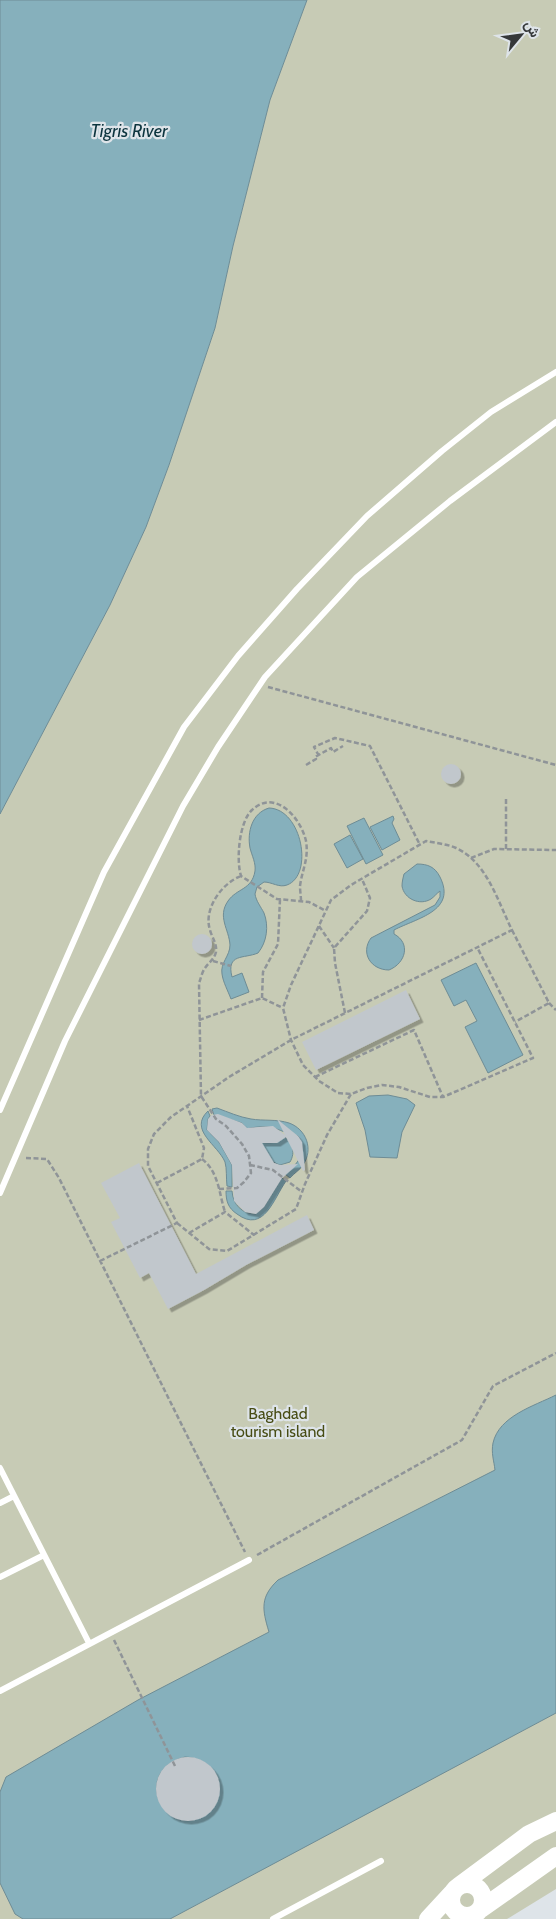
<svg xmlns="http://www.w3.org/2000/svg" width="556" height="1919" font-family="Cabin,Vazirmatn,sans-serif">
  <style>
    .green { fill: #c7cbb5 }
    .water { fill: #86b0bc; stroke: #6e8c95; fill-rule: evenodd }
    .building { fill: #c1c7cc; filter: url(#shadow) }
    .lines { fill: none; stroke-linecap: round; stroke-linejoin: round }
    .path { stroke: #8f9498; stroke-width: 2.5; stroke-dasharray: 5 2.5; stroke-linecap: butt }
    .service { stroke: #fff; stroke-width: 6 }
    .secondary { stroke: #fff; stroke-width: 18 }
    .labels { text-anchor: middle; stroke-width: 4.5; stroke-linejoin: round; paint-order: stroke }
    .park-label { font-size: 16px; fill: #484d15; stroke: #dee4e9 }
    .water-label { font-size: 18px; font-style: italic; fill: #0c343e; stroke: #dee4e9 }
  </style>
  <defs>
    <filter id="shadow"><feDropShadow dx="3.5" dy="3.5" stdDeviation="0" flood-color="#0004"/></filter>
  </defs>
  <rect width="100%" height="100%" fill="#dee4e9"/>
  <path class="green" d="M307 0H556V1889L507 1919H0V814L110 605 146 527 169 465 215 328 233 246 270 100Z"/>
  <path class="water" d="M0 0H307L270 100 233 246 215 328 169 465 146 527 110 605 0 814Z
    M269 808C302 809 314 875 287 885 279 888 272 882 264 882L257 887 255 894C256 901 261 907 264 913 269 926 267 942 258 953 244 959 226 953 232 977L242 973 249 992 231 999C228 991 223 982 222 974 220 963 230 956 230 945 229 929 217 917 228 901 237 888 252 890 255 871 256 863 252 856 250 848 247 832 252 813 269 808Z
    M393 816 394 819 392 823 400 840 382 850 370 827Z
    M364 818 383 855 366 864 347 826Z
    M350 835 363 859 347 868 334 844Z
    M417 864C428 864 435 867 440 877 457 911 417 918 394 930V934C411 943 406 963 389 970 371 970 360 953 371 938L435 905 440 897V891C437 893 434 897 431 899 420 906 404 899 402 886 402 882 403 878 404 874Z
    M476 963 523 1055 488 1073 465 1027 477 1021 466 1000 454 1006 441 980Z
    M388 1095 407 1099 415 1105 402 1132 397 1158 370 1157 365 1130 356 1103 369 1096Z
    M217 1108C228 1112 239 1117 251 1119 263 1121 277 1119 289 1123 306 1129 314 1149 303 1165 300 1170 294 1173 290 1178L285 1174C297 1165 309 1151 298 1136 274 1130 273 1123 246 1129L242 1123 214 1115 212 1109Z
    M208 1111 210 1116 208 1119 207 1130 219 1142 232 1165V1187L227 1186C226 1178 227 1169 225 1162 218 1145 188 1130 208 1111Z
    M283 1136C292 1141 296 1152 290 1162L280 1165 273 1162 255 1142C264 1142 278 1146 283 1136Z
    M282 1178 286 1181C274 1198 264 1234 237 1214 228 1208 226 1201 226 1191H232C233 1205 242 1214 256 1214L264 1207Z
    M556 1395V1713L170 1919H23L15 1914 0 1883V1792L6 1777 138 1700 269 1632C262 1609 260 1597 278 1580L495 1470C494 1461 491 1453 493 1443 499 1416 534 1406 556 1395ZM185 1757C206 1758 225 1774 218 1797 216 1805 212 1811 205 1815 165 1841 130 1771 185 1757Z"/>
  <path class="building" d="M441 774a10 10 0 1 1 20 0a10 10 0 1 1-20 0Z
    M192 944a10 10 0 1 1 20 0a10 10 0 1 1-20 0Z
    M406 990 420 1019 316 1070 302 1042Z
    M218 1114 242 1123 247 1128 273 1126 285 1135 277 1119 298 1136 302 1142 305 1170 303 1171 286 1137 277 1143H262L274 1163 280 1165 298 1164 282 1178 264 1207 256 1214 245 1212 234 1201 232 1165 219 1142 207 1130 208 1119 212 1115Z
    M139 1163 196 1274 307 1215 314 1230 246 1265 204 1290 168 1309 149 1273 140 1278 111 1222 120 1218 101 1183Z
    M156 1789a32 32 0 1 1 64 0a32 32 0 1 1-64 0Z"/>
  <g class="lines">
    <path class="path" d="M268 687 556 765
      M319 756 314 747 335 738 370 746 420 845
      M306 765 316 759 315 757 331 748 333 752 343 746
      M506 849V797
      M471 858 494 849 556 850
      M301 901C301 896 300 891 300 886 302 870 309 859 306 841 301 818 275 788 252 810 239 822 236 860 241 876L277 899 309 902 326 911
      M319 926 334 948
      M512 930 549 1003 515 1022
      M213 961 231 966
      M262 998 263 972 278 944 280 899
      M549 1003 556 1010
      M345 1013 335 963 334 948 367 911 370 898 362 879
      M199 1020 262 998 283 1008
      M315 1077 414 1030 443 1097
      M26 1158 47 1159 59 1178 245 1552
      M202 1159C219 1172 219 1194 225 1212
      M250 1165 273 1170 302 1192
      M157 1183 202 1159 204 1148 187 1106
      M219 1189 237 1188 244 1182 251 1173 249 1156 242 1144 226 1126 216 1119 201 1096 199 983C201 978 202 972 205 968 209 962 214 960 216 952 217 943 212 938 210 930 203 909 222 883 241 876
      M177 1223 209 1249 227 1251 296 1209 305 1184 327 1135 351 1094
      M189 1233 225 1212 254 1235
      M100 1261 177 1223 148 1166V1149L154 1134 171 1117 229 1077 291 1040 301 1035 512 930C498 902 487 862 456 848 447 844 436 843 426 841L351 885 331 900 291 985 283 1008 291 1040 303 1065 319 1081 338 1093 351 1094 367 1088 382 1085 399 1087 430 1097H443L533 1058 477 947
      M257 1555 462 1440 493 1386 556 1353
      M114 1640 175 1766"/>
    <path class="service" d="M0 1110 104 872 184 727 238 656 297 589 367 516 442 451 491 412 556 372
      M0 1193 65 1041 183 806 218 747 265 677 357 577 450 501 556 422
      M0 1468 89 1643
      M0 1503 14 1496
      M0 1577 44 1555
      M0 1691 249 1560
      M273 1919 381 1861"/>
    <path class="secondary" d="M451 1900a16 16 0 1 1 32 0a16 16 0 1 1-32 0Z
      M459 1886 529 1834 556 1821
      M481 1909 556 1856
      M428 1919 452 1893"/>
  </g>
  <g class="labels">
    <g class="park-label">
      <text x="278" y="1419">Baghdad<tspan x="278" dy="18">tourism island</tspan></text>
    </g>
    <g class="water-label">
      <text x="129" y="137">Tigris River</text>
    </g>
  </g>
  <g transform="translate(521 35) rotate(61)" stroke="#dee4e9" stroke-width="4" paint-order="stroke">
  <path d="M0-4L9 19L0 12L-9 19Z" fill="#35383a"/>
  <text y="-8" font-size="14" font-weight="bold" text-anchor="middle" fill="#35383a">ش</text>
  </g>
</svg>
